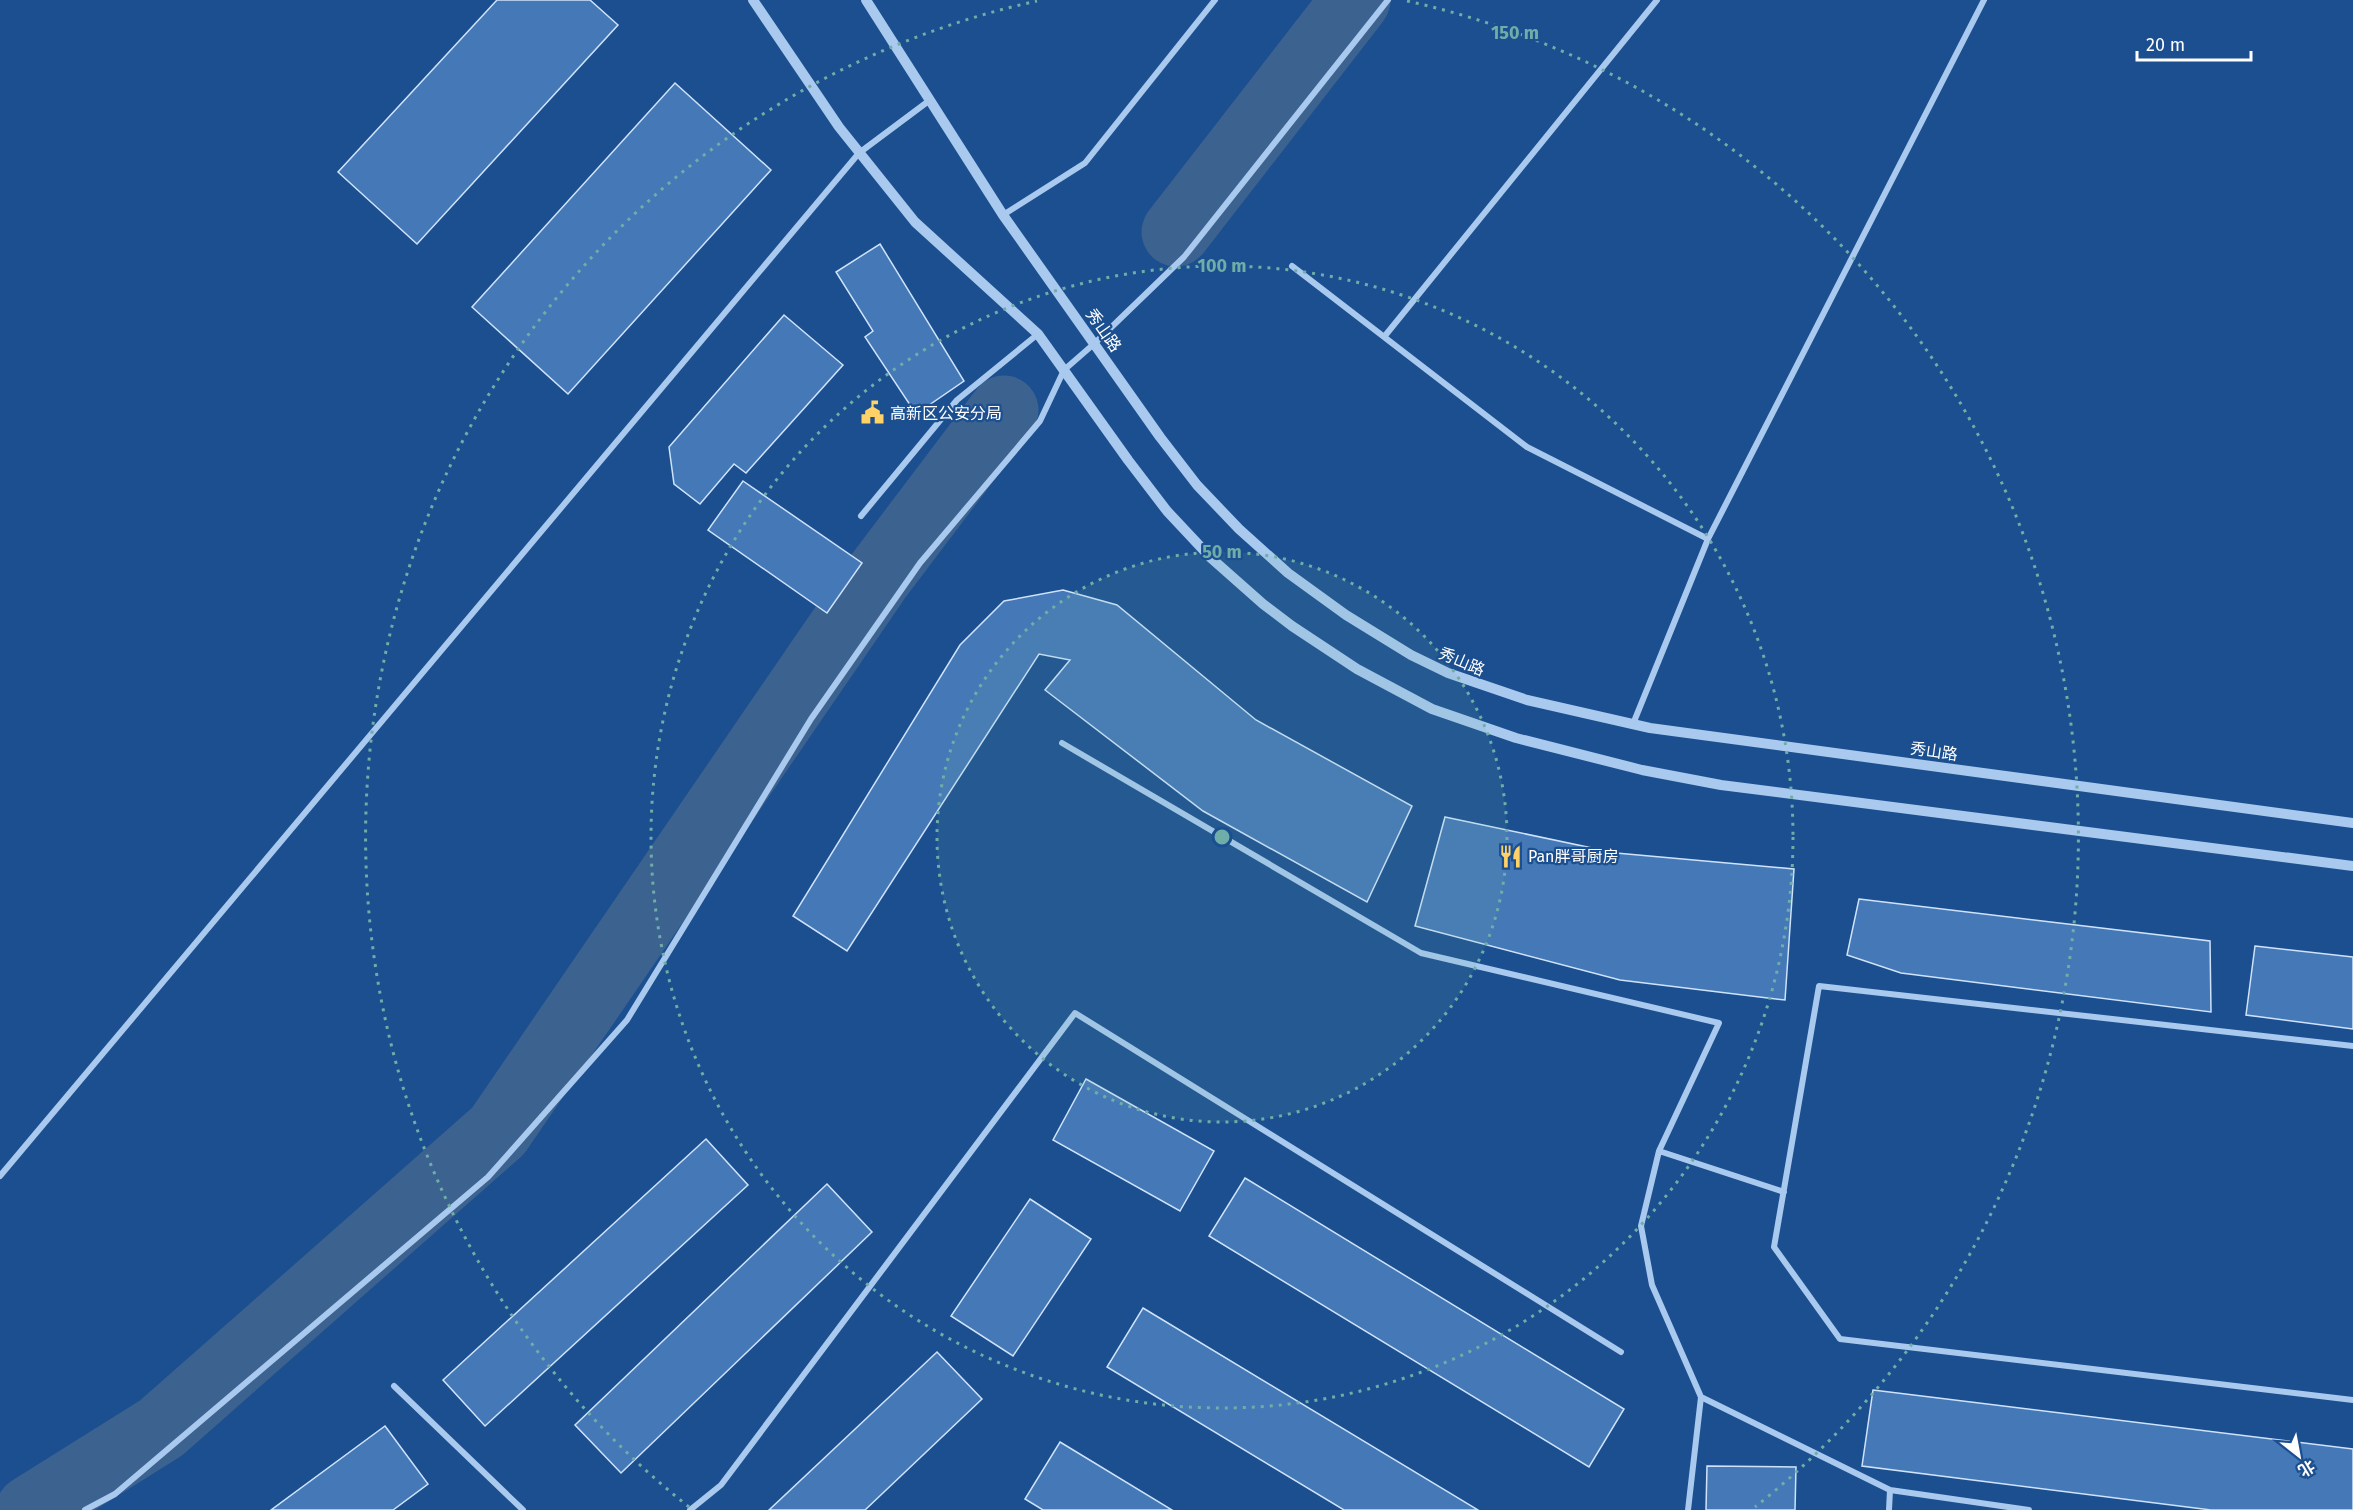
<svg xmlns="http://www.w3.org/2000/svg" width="2353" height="1510" font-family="'Fira Sans','Noto Sans SC',sans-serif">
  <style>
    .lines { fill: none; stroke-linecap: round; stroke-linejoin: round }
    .river { stroke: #3c6290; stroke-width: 69 }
    .building { fill: #4478b7; stroke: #cfe3fa; stroke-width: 1.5 }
    .minor { stroke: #a9c9ee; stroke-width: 6 }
    .tertiary { stroke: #a9c9ee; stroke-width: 10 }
    .ring { fill: none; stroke: #6fada8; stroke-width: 3; stroke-dasharray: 3 6 }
    .labels { text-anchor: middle; stroke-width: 4.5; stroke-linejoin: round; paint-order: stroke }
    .street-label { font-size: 16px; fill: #fff; stroke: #1b4f8f }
    .poi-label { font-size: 16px; fill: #fff; stroke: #1b4f8f; text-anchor: start }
    .centre { fill: #6fada8; stroke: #1b4f8f; stroke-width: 3 }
    .ring-label { font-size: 18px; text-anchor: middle; font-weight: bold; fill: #6fada8; stroke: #1b4f8f; stroke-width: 4.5; stroke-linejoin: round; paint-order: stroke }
  </style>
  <rect width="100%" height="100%" fill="#1b4f8f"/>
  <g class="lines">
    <path class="river" d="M1176 232 1356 0
      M30 1510 161 1428 498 1131 877 578 1004 410"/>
  </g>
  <path class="building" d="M497 0H590L618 25 417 244 338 172Z
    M675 83 771 170 568 394 472 307Z
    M880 244 964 381 916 414 865 337 873 331 836 272Z
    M784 315 843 365 746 473 734 464 700 504 674 484 669 447Z
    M743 481 862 563 827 613 708 530Z
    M1063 590 1117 605 1256 720 1412 806 1367 902 1203 811 1045 690 1070 660 1039 654 847 951 793 916 960 645 1004 601Z
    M1445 817 1616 853 1794 869 1785 1000 1620 980 1415 926Z
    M1859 899 2210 941 2211 1012 1901 973 1847 955Z
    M2255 946 2353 957V1029L2246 1015Z
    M1086 1079 1214 1151 1180 1211 1053 1140Z
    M706 1139 748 1185 485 1426 443 1380Z
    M1245 1178 1624 1409 1589 1467 1209 1236Z
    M827 1184 872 1232 621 1473 575 1425Z
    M1030 1199 1091 1239 1013 1356 951 1316Z
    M1143 1308 1478 1510H1344L1107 1367Z
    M937 1352 982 1399 865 1510H769Z
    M1873 1390 2353 1449V1510H2211L1862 1466Z
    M385 1426 428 1484 393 1510H271Z
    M1060 1442 1172 1510H1043L1025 1499Z
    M1707 1466 1796 1467 1795 1510H1706Z"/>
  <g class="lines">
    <path class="minor" d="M1003 215 1085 163 1215 0
      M1292 266 1527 447 1708 539
      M1384 337 1657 0
      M861 516 957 400 1038 334
      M1633 724 1708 539 1984 0
      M1062 743 1421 953 1719 1023 1659 1151 1641 1226 1652 1285 1701 1397 1890 1490 2029 1510
      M2353 1046 1819 986 1774 1247 1840 1339 2353 1400
      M1659 1151 1784 1192
      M0 1176 859 153 930 100
      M394 1386 523 1510
      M85 1510 115 1494 488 1177 627 1020 811 719 920 563 1040 421 1064 370 1095 343 1184 257 1388 0
      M690 1510 721 1485 1075 1013 1621 1352
      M1688 1510 1701 1397
      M1889 1510 1890 1490"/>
    <path class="tertiary" d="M753 0 839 127 915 222 1038 334 1128 460 1167 511 1211 558 1263 604 1292 626 1357 669 1432 709 1516 738 1642 770 1721 785 2353 866
      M866 0 1003 215 1160 437 1197 485 1239 529 1288 573 1346 615 1411 655 1448 673 1527 700 1650 728 2353 823"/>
  </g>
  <circle cx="1222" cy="837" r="285" fill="#6fada8" fill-opacity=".12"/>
  <g class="ring">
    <circle cx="1222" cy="837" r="285"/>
    <circle cx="1222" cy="837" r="571"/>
    <path d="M689 1507A856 856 0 0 1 1037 1M1407 1A856 856 0 0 1 1755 1507"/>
  </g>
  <defs>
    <symbol id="civic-bare" viewBox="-9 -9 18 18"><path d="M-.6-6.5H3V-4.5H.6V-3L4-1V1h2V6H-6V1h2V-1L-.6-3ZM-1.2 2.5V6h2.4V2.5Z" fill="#ffd166" stroke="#1b4f8f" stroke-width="2.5" paint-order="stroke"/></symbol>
    <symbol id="restaurant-bare" viewBox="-9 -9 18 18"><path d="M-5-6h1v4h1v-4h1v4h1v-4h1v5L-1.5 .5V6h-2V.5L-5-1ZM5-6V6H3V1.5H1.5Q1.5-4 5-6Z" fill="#ffd166" stroke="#1b4f8f" stroke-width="2.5" paint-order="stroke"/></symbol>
  </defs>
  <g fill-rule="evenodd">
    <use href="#civic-bare" x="856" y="396" width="33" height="33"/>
    <use href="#restaurant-bare" x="1494" y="840" width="33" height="33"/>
  </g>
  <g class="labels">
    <g class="street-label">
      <text transform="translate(1104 330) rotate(55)" y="6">秀山路</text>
      <text transform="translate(1462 661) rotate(23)" y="6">秀山路</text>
      <text transform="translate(1934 751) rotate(8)" y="6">秀山路</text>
    </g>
    <g class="poi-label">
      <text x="890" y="419">高新区公安分局</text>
      <text x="1528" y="862">Pan胖哥厨房</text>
    </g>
  </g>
  <circle cx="1222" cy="837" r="9" class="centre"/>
  <g class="ring-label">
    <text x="1515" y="39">150 m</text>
    <text x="1222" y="272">100 m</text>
    <text x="1222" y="558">50 m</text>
  </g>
  <g transform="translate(2299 1456) rotate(149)" stroke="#1b4f8f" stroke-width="4.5" paint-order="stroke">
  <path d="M0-4.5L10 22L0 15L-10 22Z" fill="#ffffff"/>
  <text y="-9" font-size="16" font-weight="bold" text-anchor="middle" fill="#ffffff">北</text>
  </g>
  <path d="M2137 51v9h114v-9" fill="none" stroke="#ffffff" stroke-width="3"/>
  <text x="2146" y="51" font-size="18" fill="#ffffff" stroke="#1b4f8f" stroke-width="4.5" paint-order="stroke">20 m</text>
</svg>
